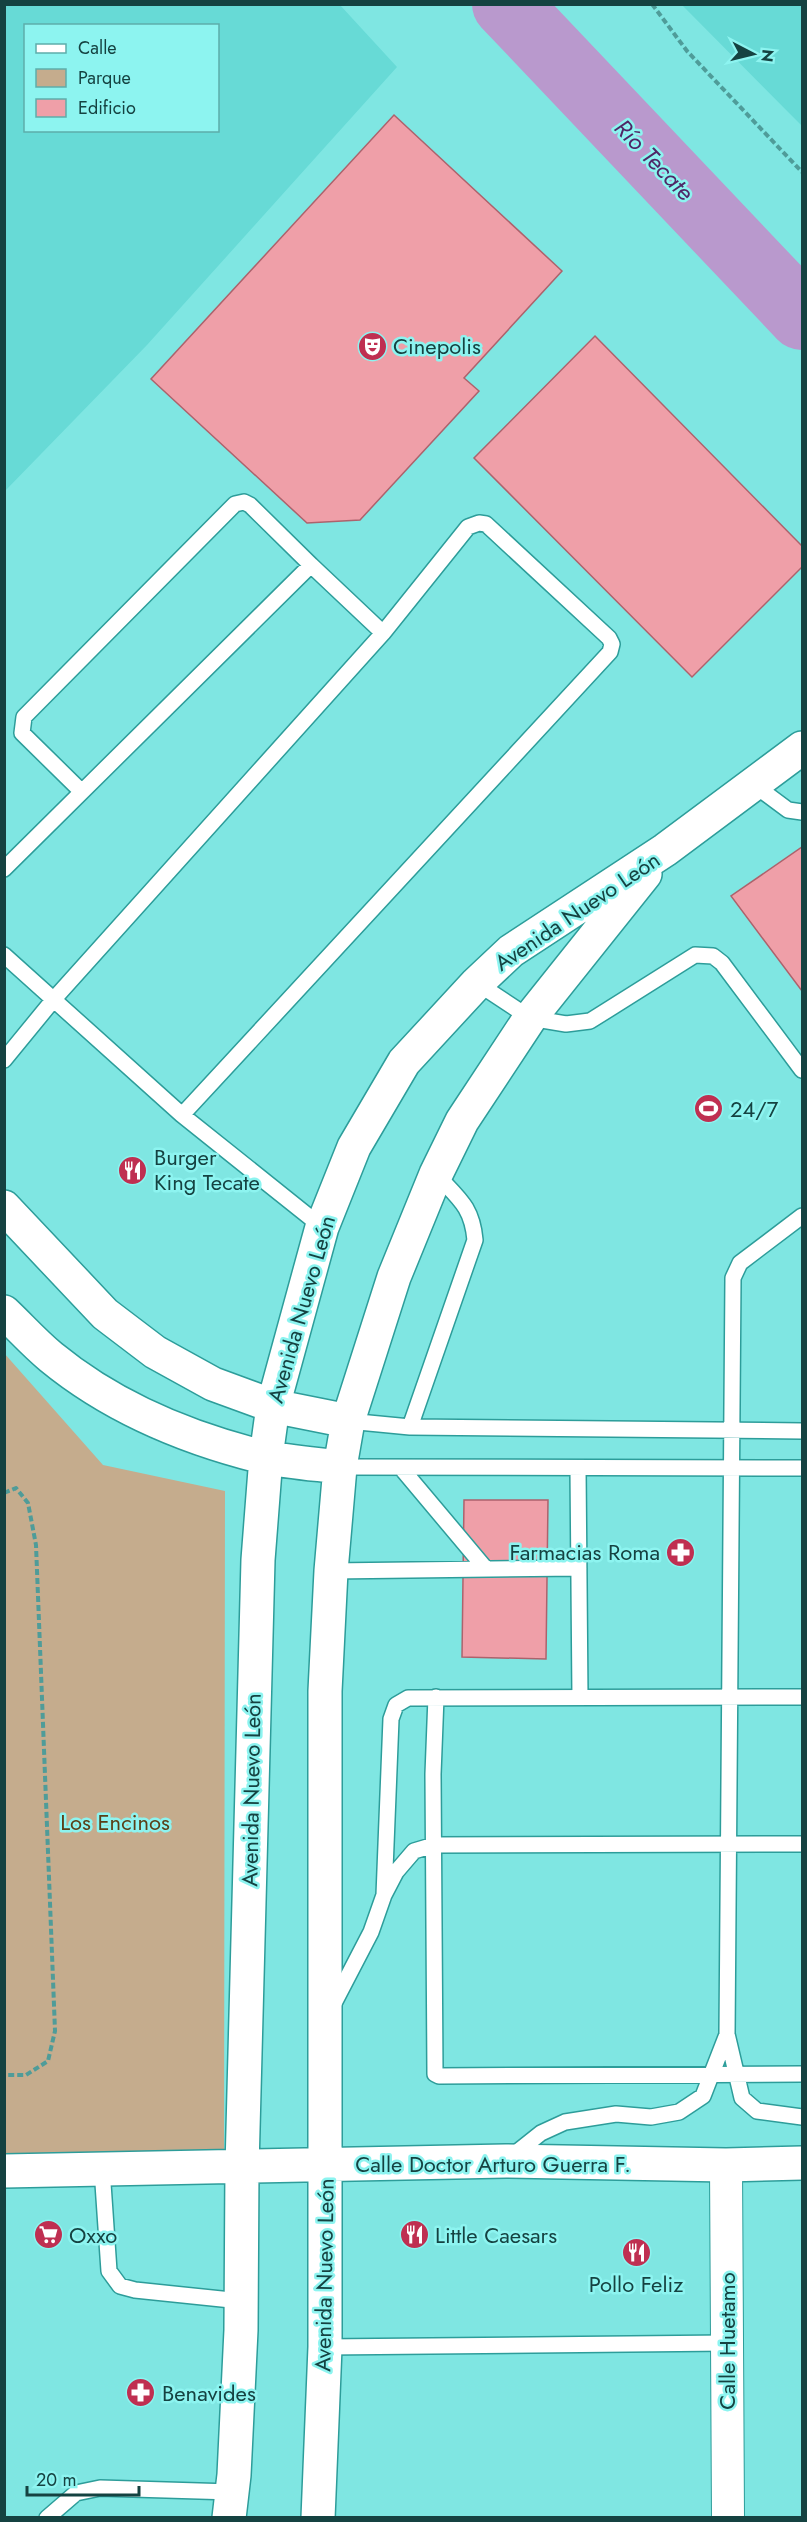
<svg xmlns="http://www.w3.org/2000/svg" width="807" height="2522" font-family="Jost,sans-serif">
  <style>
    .built { fill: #67dad6; fill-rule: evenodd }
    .green { fill: #c5ac8d }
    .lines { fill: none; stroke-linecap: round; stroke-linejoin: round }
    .river { stroke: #b999cd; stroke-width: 68 }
    .building { fill: #ef9fa8; stroke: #ad626c; stroke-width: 1.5 }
    .lane-casing { stroke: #2d9d9a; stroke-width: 18 }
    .street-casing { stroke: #2d9d9a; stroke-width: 34 }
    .secondary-casing { stroke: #2d9d9a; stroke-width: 36 }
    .path { stroke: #4f9c99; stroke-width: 4; stroke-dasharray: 6 3; stroke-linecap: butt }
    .lane { stroke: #fff; stroke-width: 15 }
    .street { stroke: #fff; stroke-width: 32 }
    .secondary { stroke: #fff; stroke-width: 33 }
    .labels { text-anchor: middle; stroke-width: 5; stroke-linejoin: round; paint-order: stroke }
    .poi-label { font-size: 22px; fill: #154241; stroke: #8df4f0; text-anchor: start }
    .street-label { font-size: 22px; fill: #154241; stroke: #8df4f0 }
    .park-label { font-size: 22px; fill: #5a3e16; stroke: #8df4f0 }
    .water-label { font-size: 24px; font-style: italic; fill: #502766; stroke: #8df4f0 }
  </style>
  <rect width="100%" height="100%" fill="#7fe6e2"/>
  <path class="built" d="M5 4 340 5 397 67 147 345 5 491ZM26 26H218V130H26Z
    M682 5H802V126Z"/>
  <path class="green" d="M4 1353 103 1465 225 1491 224 2153H5Z"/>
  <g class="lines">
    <path class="river" d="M506 4 802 316"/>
  </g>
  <path class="building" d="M394 115 562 271 464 378 479 391 360 520 307 523 151 379Z
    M595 336 802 546V567L692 677 474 458Z
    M802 847V991L731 896Z
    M464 1500H548L546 1659 462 1657Z"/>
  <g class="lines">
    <defs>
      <path id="lane" d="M753 784 788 810 802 812
        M81 791 22 733 24 717 235 504 244 502 250 505 311 565
        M4 869 311 565 383 633
        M4 955 182 1115 322 1227
        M477 983 530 1018 566 1024 590 1021 695 955 713 956 722 963 802 1070
        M4 1060 54 999 383 633 468 527 479 523 486 524 609 638 612 644 610 652 182 1115
        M802 1216 740 1263 733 1278 727 2034 742 2098 757 2111 802 2117
        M348 1421 410 1427 802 1431
        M410 1427 475 1240C472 1206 458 1198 436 1174
        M340 1467 802 1468
        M578 1468 580 1697
        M402 1469 486 1569
        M331 1571 579 1568
        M436 1697 433 1774 435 2074 439 2076 802 2074
        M384 1895 391 1719 396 1705 408 1698 802 1697
        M332 2007 371 1932 384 1895 396 1872 414 1851 434 1845 802 1844
        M511 2157 541 2133 565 2122 616 2114 651 2117 679 2112 703 2096 726 2037
        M102 2169 109 2271 120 2286 135 2290 241 2301
        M325 2347 727 2343
        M47 2518 76 2493 100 2488 232 2492"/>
      <path id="street" d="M726 2165 728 2518"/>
      <path id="secondary" d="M4 1207 105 1314 155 1352 213 1384 273 1406 348 1421
        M4 1312C20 1327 34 1343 51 1357 113 1408 186 1438 263 1457 288 1462 315 1464 340 1467
        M4 2171 506 2161 726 2165 802 2163
        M229 2518 234 2475 241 2330 242 2167 258 1560 266 1457 273 1406 322 1227 354 1147 404 1062 477 983 511 951 665 850 802 748
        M318 2518 325 2347V1691L331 1571 340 1467 348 1421 394 1277 436 1174 462 1121 530 1018 645 874"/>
    </defs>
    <use href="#lane" class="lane-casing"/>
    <use href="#street" class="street-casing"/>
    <use href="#secondary" class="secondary-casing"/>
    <path class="path" d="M652 4 687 51 802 172
      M4 1493 16 1488 28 1503 36 1545 55 2031 48 2061 26 2075H4"/>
    <use href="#lane" class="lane"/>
    <use href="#street" class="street"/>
    <use href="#secondary" class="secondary"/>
  </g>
  <defs>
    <symbol id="theatre-disc" viewBox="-11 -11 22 22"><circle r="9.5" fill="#bf2f51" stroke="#8df4f0"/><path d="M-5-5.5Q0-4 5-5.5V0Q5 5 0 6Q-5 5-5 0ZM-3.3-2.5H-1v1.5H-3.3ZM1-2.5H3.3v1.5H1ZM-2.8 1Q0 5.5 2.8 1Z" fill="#fff"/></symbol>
    <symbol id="stadium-disc" viewBox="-11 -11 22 22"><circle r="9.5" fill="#bf2f51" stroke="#8df4f0"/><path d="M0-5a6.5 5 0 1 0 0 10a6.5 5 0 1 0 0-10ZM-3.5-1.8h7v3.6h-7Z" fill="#fff"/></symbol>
    <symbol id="restaurant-disc" viewBox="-11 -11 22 22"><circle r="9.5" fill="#bf2f51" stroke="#8df4f0"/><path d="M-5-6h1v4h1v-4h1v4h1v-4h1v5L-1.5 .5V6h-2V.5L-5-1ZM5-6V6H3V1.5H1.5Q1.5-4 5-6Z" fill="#fff"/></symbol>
    <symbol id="pharmacy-disc" viewBox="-11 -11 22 22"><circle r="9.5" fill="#bf2f51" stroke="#8df4f0"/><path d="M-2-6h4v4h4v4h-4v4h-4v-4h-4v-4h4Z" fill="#fff"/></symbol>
    <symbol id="supermarket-disc" viewBox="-11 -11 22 22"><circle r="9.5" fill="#bf2f51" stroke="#8df4f0"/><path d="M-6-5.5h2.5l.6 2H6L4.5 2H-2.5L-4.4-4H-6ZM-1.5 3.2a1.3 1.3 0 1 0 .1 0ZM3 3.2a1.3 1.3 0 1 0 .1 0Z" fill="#fff"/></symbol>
  </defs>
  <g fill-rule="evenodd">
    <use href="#theatre-disc" x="356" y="330" width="33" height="33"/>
    <use href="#stadium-disc" x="692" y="1092" width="33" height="33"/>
    <use href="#restaurant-disc" x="116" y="1154" width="33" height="33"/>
    <use href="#pharmacy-disc" x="664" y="1536" width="33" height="33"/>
    <use href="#supermarket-disc" x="32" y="2218" width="33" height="33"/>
    <use href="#restaurant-disc" x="398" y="2218" width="33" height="33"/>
    <use href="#restaurant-disc" x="620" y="2236" width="33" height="33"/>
    <use href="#pharmacy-disc" x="124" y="2376" width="33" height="33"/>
  </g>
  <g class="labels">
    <g class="poi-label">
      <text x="393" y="354">Cinepolis</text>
      <text x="730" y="1117">24/7</text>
      <text x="154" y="1165">Burger<tspan x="154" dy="25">King Tecate</tspan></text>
      <text x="660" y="1560" text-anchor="end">Farmacias Roma</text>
      <text x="69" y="2243">Oxxo</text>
      <text x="435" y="2243">Little Caesars</text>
      <text x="636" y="2292" text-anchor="middle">Pollo Feliz</text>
      <text x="162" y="2401">Benavides</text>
    </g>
    <g class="street-label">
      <text transform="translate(577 911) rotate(-34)" y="8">Avenida Nuevo León</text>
      <text transform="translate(301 1309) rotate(-74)" y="8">Avenida Nuevo León</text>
      <text transform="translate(251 1790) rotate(-89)" y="8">Avenida Nuevo León</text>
      <text x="493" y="2172">Calle Doctor Arturo Guerra F.</text>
      <text transform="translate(324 2275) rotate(-89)" y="8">Avenida Nuevo León</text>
      <text transform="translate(727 2341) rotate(-90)" y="8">Calle Huetamo</text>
    </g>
    <g class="park-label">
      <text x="115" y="1830">Los Encinos</text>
    </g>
    <g class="water-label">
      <text transform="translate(654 160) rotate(46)" y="8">Río Tecate</text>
    </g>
  </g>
  <rect width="807" height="2522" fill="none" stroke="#154241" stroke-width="12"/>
  <rect x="24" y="24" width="195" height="108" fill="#8df4f0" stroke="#5dadaa" stroke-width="1.5"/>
  <rect x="36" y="44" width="30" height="9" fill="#ffffff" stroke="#5dadaa" stroke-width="1.5"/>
  <text x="78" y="54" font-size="18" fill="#154241">Calle</text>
  <rect x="36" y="69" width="30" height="18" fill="#c5ac8d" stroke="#5dadaa" stroke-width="1.5"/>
  <text x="78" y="84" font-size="18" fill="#154241">Parque</text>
  <rect x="36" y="99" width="30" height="18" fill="#ef9fa8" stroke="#5dadaa" stroke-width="1.5"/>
  <text x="78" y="114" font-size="18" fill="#154241">Edificio</text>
  <g transform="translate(753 54) rotate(97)" stroke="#8df4f0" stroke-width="4.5" paint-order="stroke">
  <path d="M0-4.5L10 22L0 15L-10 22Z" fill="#154241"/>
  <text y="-9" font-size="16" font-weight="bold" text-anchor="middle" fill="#154241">N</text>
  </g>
  <path d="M27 2486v9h112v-9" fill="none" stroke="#154241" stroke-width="3"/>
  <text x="36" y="2486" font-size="18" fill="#154241" stroke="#8df4f0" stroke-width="4.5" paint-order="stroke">20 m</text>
</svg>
